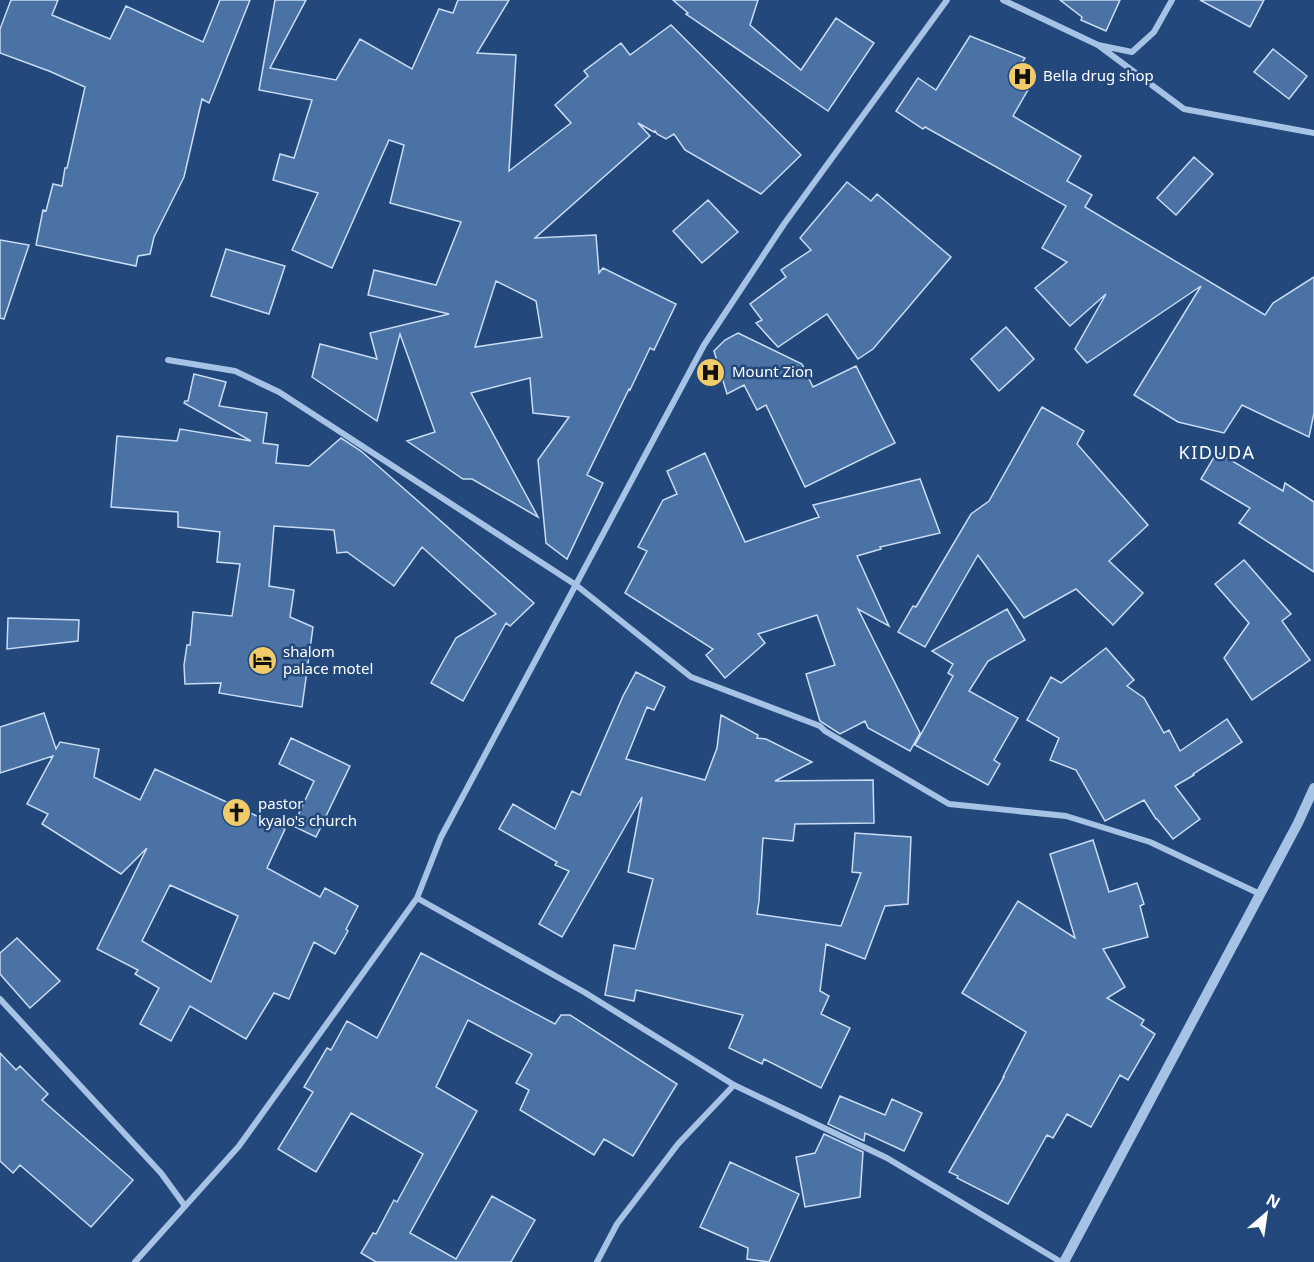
<svg xmlns="http://www.w3.org/2000/svg" width="1314" height="1262" font-family="'Noto Sans',sans-serif">
  <style>
    .building { fill: #4b72a5; stroke: #c9dcf4; stroke-width: 1.5; fill-rule: evenodd }
    .lines { fill: none; stroke-linecap: round; stroke-linejoin: round }
    .minor { stroke: #a6c2e5; stroke-width: 6 }
    .tertiary { stroke: #a6c2e5; stroke-width: 10 }
    .labels { text-anchor: middle; stroke-width: 5; stroke-linejoin: round; paint-order: stroke }
    .poi-label { font-size: 15px; fill: #fff; stroke: #23487c; text-anchor: start }
    .quarter-label { font-size: 18px; letter-spacing: 1.5px; fill: #fff; stroke: #23487c }
  </style>
  <rect width="100%" height="100%" fill="#23487c"/>
  <path class="building" d="M11 0H58L52 15 110 39 126 6 203 42 220 0H250L209 103 202 99 184 177 154 237 150 254 138 256 136 266 36 245 43 210 46 211 53 184 62 186 65 168H67L85 87 49 71 0 53V29Z
    M275 0H306L270 68 336 80 360 39 412 69 439 9 453 13 458 0H509L477 53 516 55 509 171 571 123 555 105 588 76 584 71 621 43 630 55 671 25 801 155 761 194 685 150 674 134 666 139 657 134 655 131 654 132 638 123 650 136 535 238 596 235 599 273 603 268 676 304 654 350 650 348 630 390 629 389 587 475 603 483 567 559 546 543 538 460 569 417 533 413 530 378 471 393 538 517 472 479H463L407 441 435 432 400 334 377 421 312 377 320 344 377 359 370 333 449 314 368 295 374 270 436 285 461 222 390 203 404 145 389 140 332 268 292 250 318 193 273 180 280 154 294 158 312 100 259 90ZM496 281 536 301 542 337 475 347Z
    M673 0H758L750 25 801 70 836 18 874 43 828 111 686 14 688 13Z
    M1060 0H1120L1106 31 1081 20 1082 17Z
    M1200 0H1264L1250 27Z
    M970 36 1025 58 1012 78 1029 88 1013 116 1081 156 1067 181 1092 195 1085 207 1265 315 1273 303 1314 277V413L1309 437 1242 405 1224 433 1178 422 1134 395 1201 286 1087 363 1075 349 1106 294 1070 326 1035 288 1067 262 1042 248 1066 206 925 127 923 129 896 111 918 78 936 90Z
    M1273 49 1307 76 1289 99 1254 72Z
    M1194 157 1213 174 1176 215 1157 198Z
    M847 182 871 201 877 194 951 257 873 349 858 359 827 314 778 347 756 323 762 320 750 304 786 277 781 270 811 250 800 238Z
    M708 200 738 232 702 263 673 231Z
    M0 240 29 245 4 319 0 318Z
    M226 249 285 266 269 314 211 296Z
    M1006 327 1034 359 999 391 971 359Z
    M738 333 802 364 813 387 856 366 895 443 805 487 766 405 757 410 744 385 727 394 714 351 725 340Z
    M194 374 226 382 219 406 267 413 263 443 278 445 276 463 309 466 341 438 361 451 534 603 510 626 506 623 463 701 431 683 456 638 496 614 422 547 394 586 347 552 337 553 334 530 274 526 269 586 294 590 290 617 313 627 302 707 219 693 221 683 185 684 184 665 187 645H190L193 612 232 616 240 564 217 562 220 532 178 527V512L111 507 117 436 177 441 180 429 251 441 184 403 185 401H188Z
    M1042 407 1084 431 1077 444 1148 525 1109 561 1143 593 1113 625 1076 589 1024 618 978 555 925 647 898 632 913 606 916 607 971 514 989 501Z
    M1217 452 1283 491 1285 483 1314 502V572L1239 523 1250 508 1201 479Z
    M705 453 745 542 819 517 813 505 920 479 940 533 880 547 881 549 857 556 889 626 858 609 920 733 910 751 868 728 865 721 840 734 820 721 806 674 835 665 817 615 758 634 765 643 725 678 706 655 713 649 625 593 647 551 638 547 663 500 677 494 667 471Z
    M1244 560 1291 614 1282 621 1310 660 1252 700 1224 658 1249 623 1215 584Z
    M1007 609 1025 640 988 661 969 691 1018 718 994 760 1000 764 988 785 915 745 953 676 948 673 953 664 932 651Z
    M8 618 79 620 78 641 7 649Z
    M1106 648 1134 680 1127 686 1144 698 1164 733 1169 730 1180 751 1227 719 1242 742 1193 774 1194 775 1175 786 1200 819 1173 839 1157 819H1156L1144 800 1105 821 1076 770 1050 760 1059 738 1027 720 1051 677 1061 683Z
    M636 672 665 687 654 710 647 707 626 759 705 780 717 748 721 715 758 735 757 738 766 739 812 762 775 781 873 780 874 823 795 824 793 841 763 838 759 901 757 914 841 926 861 873 852 872 855 833 911 837 908 904 885 906 865 959 826 944 820 991 829 996 821 1014 850 1028 821 1088 764 1059 762 1064 729 1048 743 1015 636 990 634 1001 605 995 614 945 635 949 653 879 628 872 642 797 562 937 539 924 569 871 555 865 557 862 499 829 513 804 555 829 572 791 580 795 623 696Z
    M44 713 56 749 60 742 99 749 94 777 140 800 155 769 285 829 267 868 320 897 325 888 358 906 346 929 348 931 335 954 314 942 289 999 274 993 246 1039 190 1006 171 1041 140 1024 159 988 135 974 138 970 97 949 147 848 121 874 42 824 48 814 27 804 53 756 0 773V727ZM170 885 238 916 211 982 142 941Z
    M291 738 350 766 316 837 293 826 314 781 279 764Z
    M1093 840 1109 892 1137 883 1144 904 1140 906 1148 937 1103 949 1125 987 1107 998 1144 1020 1141 1025 1155 1034 1128 1080 1120 1075 1091 1127 1067 1114 1053 1138 1047 1135 1008 1204 957 1178 958 1176 949 1172 1004 1077H1003L1026 1032 962 993 1018 901 1075 938 1050 854Z
    M17 938 60 981 30 1008 0 974V953Z
    M421 953 555 1024 561 1015H570L677 1084 633 1156 604 1139 594 1155 520 1110 529 1090 516 1083 532 1054 468 1020 436 1087 477 1111 410 1233 456 1259 492 1196 535 1220 511 1262H376L361 1253 373 1233 376 1234 394 1200 397 1202 423 1154 351 1113 316 1172 278 1149 313 1092 304 1087 327 1048 331 1050 347 1021 377 1038Z
    M0 1053 16 1070 20 1066 48 1094 42 1100 133 1180 91 1227 20 1165 13 1173 0 1161Z
    M840 1096 885 1115 892 1099 922 1113 904 1151 865 1133 864 1141 828 1124Z
    M824 1134 863 1152 860 1197 805 1207 796 1157 815 1153Z
    M730 1162 799 1194 769 1262 747 1259 748 1248 700 1227Z"/>
  <g class="lines">
    <path class="minor" d="M1003 0 1098 45 1132 52 1154 32 1172 0
      M1098 45 1184 109 1314 133
      M168 360 235 371 279 392 576 585 691 677 820 726 825 731 949 804 1066 816 1150 842 1260 894
      M417 898 584 992 734 1085 887 1158 1061 1262
      M0 999 161 1173 185 1206
      M135 1262 239 1146 417 898 441 837 704 345 784 224 947 0
      M597 1262 617 1224 678 1144 734 1085"/>
    <path class="tertiary" d="M1064 1262 1298 823 1314 788"/>
  </g>
  <defs>
    <symbol id="hospital-disc" viewBox="-11 -11 22 22"><circle r="9.5" fill="#f1cb69" stroke="#23487c"/><path d="M-5-5h3v3.5h4V-5h3V5h-3V1.5h-4V5h-3Z" fill="#111"/></symbol>
    <symbol id="hotel-disc" viewBox="-11 -11 22 22"><circle r="9.5" fill="#f1cb69" stroke="#23487c"/><path d="M-6-4.5h1.5V1H6V5H4.5V3h-9V5H-6ZM-4 0a1.8 1.8 0 1 1 3.6 0ZM.5 0V-2.5h3Q6-2.5 6 0Z" fill="#111"/></symbol>
    <symbol id="church-disc" viewBox="-11 -11 22 22"><circle r="9.5" fill="#f1cb69" stroke="#23487c"/><path d="M-1.2-6h2.4v3.5h3.3v2.4h-3.3V6h-2.4V-.1h-3.3v-2.4h3.3Z" fill="#111"/></symbol>
  </defs>
  <g fill-rule="evenodd">
    <use href="#hospital-disc" x="1006" y="60" width="33" height="33"/>
    <use href="#hospital-disc" x="694" y="356" width="33" height="33"/>
    <use href="#hotel-disc" x="246" y="644" width="33" height="33"/>
    <use href="#church-disc" x="220" y="796" width="33" height="33"/>
  </g>
  <g class="labels">
    <g class="poi-label">
      <text x="1043" y="81">Bella drug shop</text>
      <text x="732" y="377">Mount Zion</text>
      <text x="283" y="657">shalom<tspan x="283" dy="17">palace motel</tspan></text>
      <text x="258" y="809">pastor<tspan x="258" dy="17">kyalo's church</tspan></text>
    </g>
    <g class="quarter-label">
      <text x="1217" y="459">KIDUDA</text>
    </g>
  </g>
  <g transform="translate(1266 1214) rotate(29)" stroke="#23487c" stroke-width="4.5" paint-order="stroke">
  <path d="M0-4.5L10 22L0 15L-10 22Z" fill="#ffffff"/>
  <text y="-9" font-size="16" font-weight="bold" text-anchor="middle" fill="#ffffff">N</text>
  </g>
</svg>
